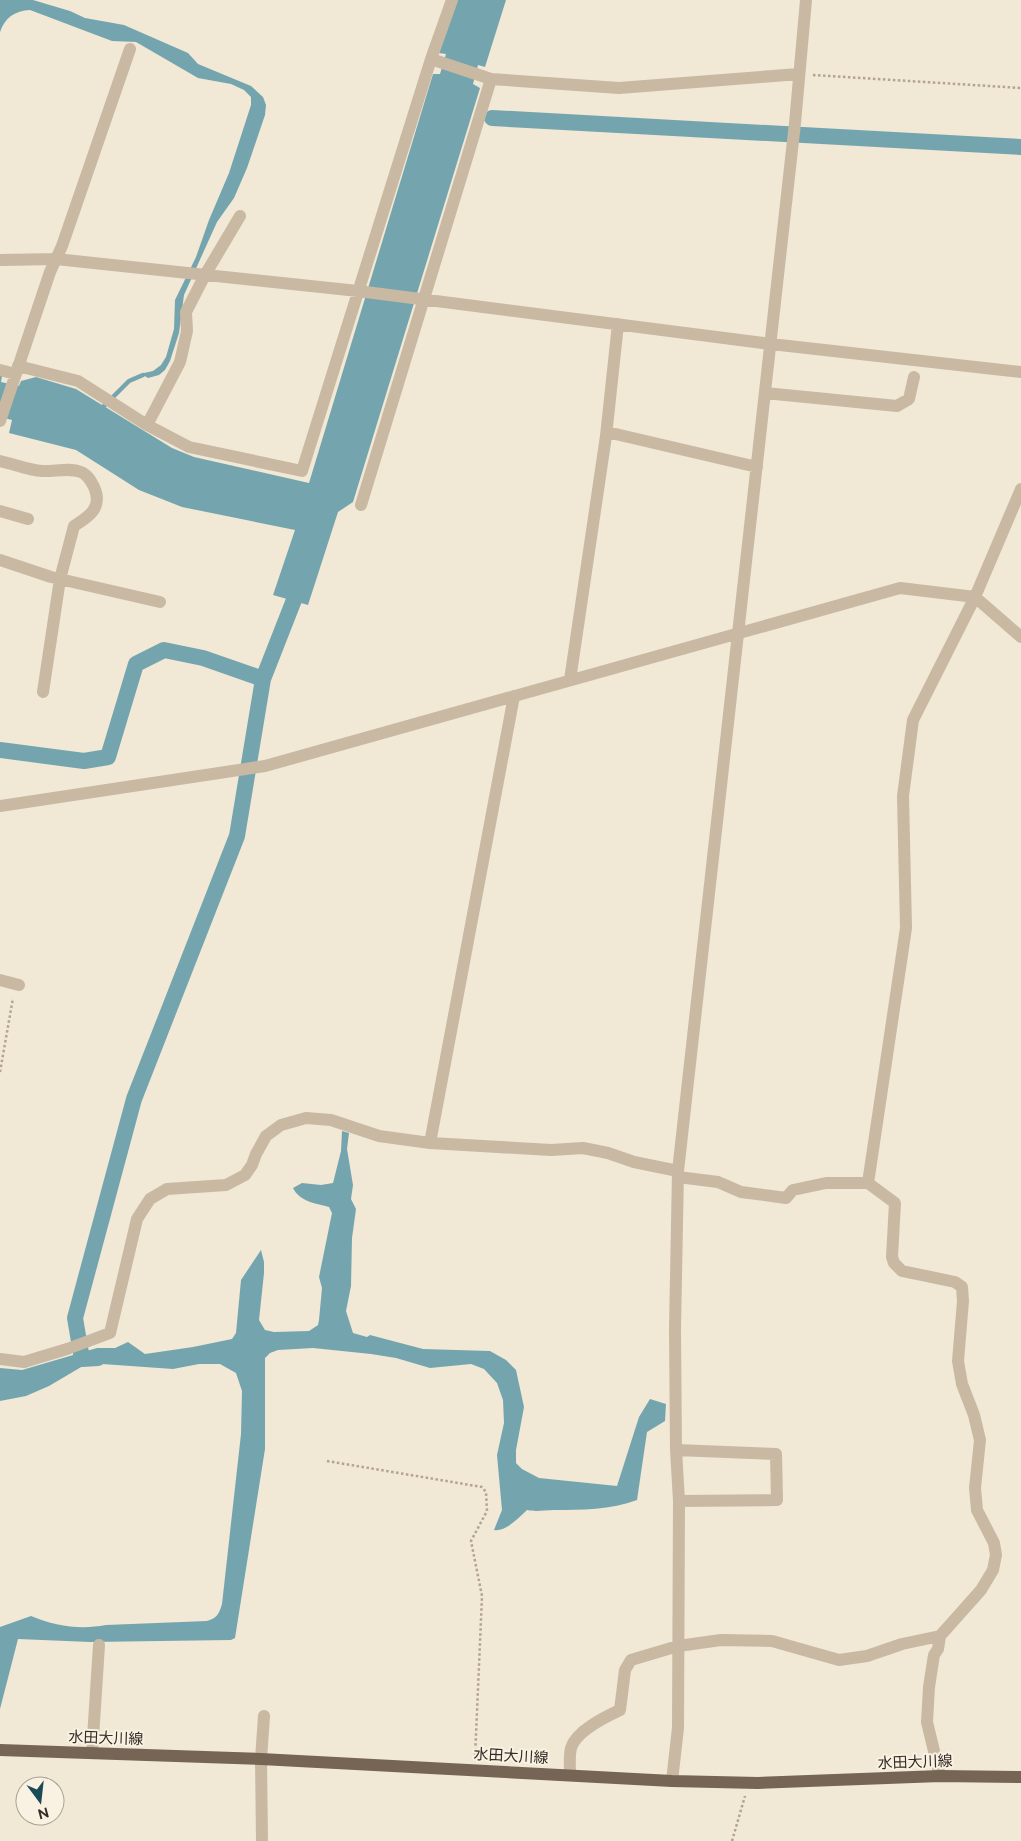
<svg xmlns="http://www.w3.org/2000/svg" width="1021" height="1841" font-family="Raleway,'Noto Sans JP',sans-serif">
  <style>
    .water { fill: #74a5af }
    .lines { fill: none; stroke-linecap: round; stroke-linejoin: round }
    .stream { stroke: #74a5af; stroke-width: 4.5 }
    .canal { stroke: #74a5af; stroke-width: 16 }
    .path { stroke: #b5a38c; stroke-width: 2.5; stroke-dasharray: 2.5 2.5; stroke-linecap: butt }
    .minor { stroke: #c9b9a2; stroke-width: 12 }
    .major { stroke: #766555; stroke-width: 12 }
    .labels { text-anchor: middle; stroke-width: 4; stroke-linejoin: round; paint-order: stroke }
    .street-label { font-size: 15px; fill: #342b25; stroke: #f9f2e2 }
  </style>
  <rect width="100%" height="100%" fill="#f1e8d6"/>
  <path class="water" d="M0 0H33L70 11 85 18 124 25 188 53 198 64 251 86 263 97 266 105 265 115 247 168 234 198 217 222 184 295 179 333 170 361 165 370 159 375 148 378 143 375 144 373 153 371 161 365 166 357 174 329 175 300 196 257 209 220 229 173 251 105V97L244 90 231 84 198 78 136 42 112 41 30 10C15 11 5 17 0 32Z
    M456 0H506L485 67 478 65 473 84 480 88 353 502 338 512 308 605 273 595 295 530 182 507 139 490 76 450 9 433 12 420 0 417V376H2L1 382 19 386 21 381 36 377 76 389 172 448 194 457 309 483 433 74H440L446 54 439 53Z
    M342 1131 349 1133 347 1149 353 1185 351 1199 356 1209 352 1238 351 1286 346 1311 353 1333 367 1337 370 1335 423 1349 490 1351 506 1360 516 1370 524 1407 516 1450V1463L522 1469 539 1478 617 1486 639 1417 650 1399 666 1404 665 1421 647 1432 637 1500C611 1510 581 1510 554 1510 544 1510 537 1512 527 1510 518 1518 506 1532 494 1530L502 1510 497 1455 504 1423 503 1400 497 1383 484 1369 471 1364 430 1368 396 1358 371 1354 313 1348 278 1350 270 1353 265 1358V1449L235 1638 231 1640 90 1642 18 1639 0 1709V1627L31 1616C55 1626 80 1630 106 1625L207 1621C217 1618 219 1614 222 1604L241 1434 242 1391 236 1373 220 1364H199L173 1369 88 1363 49 1386 26 1396 0 1401V1368L22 1370 97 1348H115L128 1342 145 1354 193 1347 232 1339 236 1333 241 1280 261 1250 264 1262V1273L259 1320 265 1330 274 1332 309 1331 318 1325 319 1320 322 1288 319 1277 332 1213 329 1207C315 1203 300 1202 293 1188L302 1183 321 1185 333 1183 341 1151Z"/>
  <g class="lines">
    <path class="stream" d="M104 406 129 381 143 375"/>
    <path class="canal" d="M492 118 1021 147
      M0 750 84 761 108 757 136 664 164 650 203 658 263 679
      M98 1358 82 1359 75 1318 134 1099 237 836 263 679 301 582"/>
    <path class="path" d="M813 75 1021 88
      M0 1072 13 998
      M327 1461 482 1487 486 1492 487 1511 471 1541 482 1596 475 1758
      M732 1841 745 1796"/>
    <path class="minor" d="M431 59 491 79 619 88 799 74
      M0 260 56 259 358 291 771 344 1021 372
      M18 366 78 381 147 425 189 447 302 471 431 59 452 0
      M0 370 16 374
      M765 393 897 406 909 399 914 377
      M0 421 50 272 62 246 130 49
      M147 425 180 362 187 331 186 312 205 275 240 216
      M607 432 757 467
      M0 461C14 464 28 470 42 471 54 472 69 467 81 472 88 475 91 481 94 487 103 507 90 516 74 526L60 579 43 692
      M361 505 491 79
      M0 511 28 519
      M0 560 51 577 160 602
      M570 680 606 436 618 324
      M0 806 265 766 900 588 975 597 1021 637
      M0 980 19 985
      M430 1143 514 696
      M678 1177 718 1182 741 1192 786 1198 793 1190 826 1183H868
      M0 1359 24 1362 67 1349 110 1333 137 1219 150 1199 167 1189 226 1185 245 1175 252 1165 256 1154 266 1136 281 1125 306 1118 331 1120 379 1136 430 1143 551 1150 583 1148 608 1153 634 1162 678 1171 795 123 806 0
      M676 1450 776 1454 777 1500 679 1501
      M92 1753 99 1645
      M570 1775C570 1767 569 1756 571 1748 576 1731 605 1717 620 1710L625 1670 631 1660 678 1646 721 1640 772 1641 839 1660 867 1656 902 1644 940 1636
      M940 1776 927 1722 929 1687 934 1655 938 1649 940 1636 981 1590 993 1570 996 1555 994 1543 977 1510 975 1488 980 1440 974 1415 962 1384 958 1361 963 1301 962 1287 955 1282 902 1271 894 1263 892 1257 895 1203 868 1183 906 928 903 796 913 720 975 597 1021 489
      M672 1781 678 1728 679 1501 676 1450 675 1329 678 1171
      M262 1841 261 1759 264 1716"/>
    <path class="major" d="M0 1750 261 1759 672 1781 758 1783 940 1776 1021 1777"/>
  </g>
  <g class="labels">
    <g class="street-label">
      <text transform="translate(106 1738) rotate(2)" y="5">水田大川線</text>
      <text transform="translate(511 1756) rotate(3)" y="5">水田大川線</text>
      <text transform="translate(915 1762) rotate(-2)" y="5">水田大川線</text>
    </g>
  </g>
  <g transform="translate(40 1801) rotate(165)"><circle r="24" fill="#f9f2e2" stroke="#aaa296"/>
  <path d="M0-4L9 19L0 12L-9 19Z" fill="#194a56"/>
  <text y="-8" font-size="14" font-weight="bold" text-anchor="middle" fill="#342b25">N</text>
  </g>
</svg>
